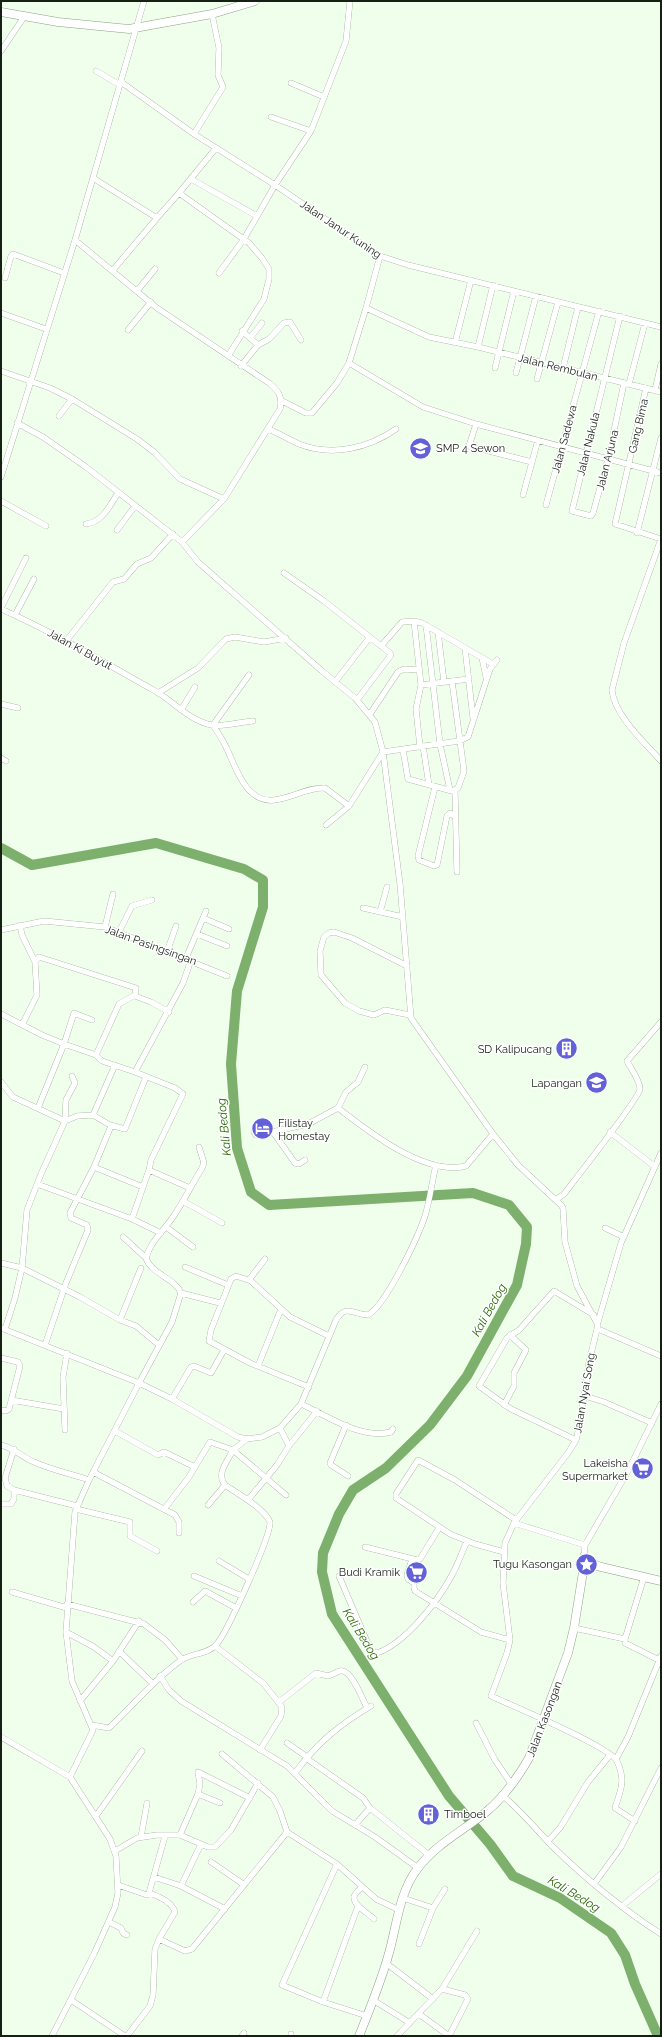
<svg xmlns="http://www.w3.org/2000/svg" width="662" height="2037" font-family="Raleway,sans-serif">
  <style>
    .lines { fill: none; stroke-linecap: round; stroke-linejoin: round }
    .river { stroke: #7cb06c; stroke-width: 10 }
    .minor-casing { stroke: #8ba284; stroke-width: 6 }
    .secondary-casing { stroke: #8ba284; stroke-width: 9 }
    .minor { stroke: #fff; stroke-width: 5.5 }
    .secondary { stroke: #fff; stroke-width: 8 }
    .labels { text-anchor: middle; stroke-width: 3; stroke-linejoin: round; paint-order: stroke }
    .street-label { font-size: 11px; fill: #161f14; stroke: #fff }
    .poi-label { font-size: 11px; fill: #161f14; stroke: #fff; text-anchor: end }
    .water-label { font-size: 12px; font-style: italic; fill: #256600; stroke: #fff }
  </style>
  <rect width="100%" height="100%" fill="#f0ffec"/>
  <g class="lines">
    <path class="river" d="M1 848 32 865 156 843 244 869 263 880V907L237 991 231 1064 237 1148 251 1192 269 1205 473 1193 509 1205 527 1227 526 1244 517 1285 467 1376 430 1425 386 1468 353 1490 339 1514 323 1553 322 1572 332 1614 449 1796 490 1844 513 1876 560 1898 611 1933 625 1955 635 1984 658 2036"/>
    <defs>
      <path id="minor" d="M1 51 24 17
        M96 71 120 85
        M121 82 194 134 275 185 380 256 408 265 661 327
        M291 83 324 97
        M271 117 311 131
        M194 134 223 87 218 75 219 48 212 14
        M93 178 157 218 113 270
        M191 179 257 216
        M179 193 216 148
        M157 218 179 193 249 243 262 258 269 269V279L264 299 228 356
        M75 240 157 308 269 383C278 390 283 397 280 409L224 499 182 542
        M219 273 244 239 275 185 311 131 346 41 350 1
        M5 278 11 256 13 254 64 273
        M137 291 155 269
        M366 308 429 337 478 347 661 392
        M1 313 46 329
        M620 316 572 511 591 516 593 513 608 459 624 383
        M128 330 151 302
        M242 331 258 345
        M250 338 262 323
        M455 343 471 280
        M478 347 493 285
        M349 363 366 308 380 256
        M241 366 258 345 269 339 284 323 290 322 301 340
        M495 368 514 291
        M563 368 578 307
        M1 371 50 388 72 399 137 439 154 452 180 479 224 499
        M516 373 536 296
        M537 379 558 302
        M629 384 645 323
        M646 388 615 524 661 539
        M655 390 661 364
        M282 401 306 413H312L337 383 349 363 423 407 476 424 661 473
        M59 416 72 399
        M17 423 43 437 86 467 182 542 198 562 322 671 355 698 375 722 383 752 400 884 411 1018 493 1134 518 1165 561 1205 563 1208 565 1242 577 1286 598 1325 589 1362 580 1424 576 1440 568 1453 514 1523 505 1543 503 1583 510 1640 507 1653 491 1696C511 1705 610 1747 617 1761 626 1781 621 1789 615 1808L635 1821
        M476 424 469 446 532 462
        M269 429C279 434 289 439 299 444 332 457 369 448 396 429
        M1 477 75 240 144 1
        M523 495 538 440
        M1 501 46 526
        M546 505 599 311
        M86 524C103 522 110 505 118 493
        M117 530 135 506
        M637 533 661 438
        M661 539 624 643 612 690C614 715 645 743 661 761
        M284 573 324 601 390 653 391 655 357 700
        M1 608 26 558
        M1 609C55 633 105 663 157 692 175 703 189 720 211 725 224 727 240 722 253 721
        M15 615 34 579
        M414 621 421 685 416 709 420 747
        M426 625 440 744 450 790
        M438 632 444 682
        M67 640 113 582 124 579 137 564 151 558 173 534
        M381 646 402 622 414 621 422 623 493 664
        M465 648 473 718
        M482 658 486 677
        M335 682 370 637
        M421 685 469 679
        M158 693 198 668 226 639 235 637 264 642 286 638
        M1 704 18 708
        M181 710 195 687
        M370 714 398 672 404 669 419 670
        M213 725C218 733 223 740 227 749 236 768 246 803 274 800 293 798 307 787 325 788L349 806
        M213 725 249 675
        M423 746 429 785
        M403 750 408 779 452 791 458 788 464 771 452 681
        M1 758 6 761
        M435 787 418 856 419 860 434 866 437 865 447 816 450 813 454 816
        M455 791 457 872
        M326 825 349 806 383 752 459 741 468 737 490 669 497 660
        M363 908 403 917
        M380 912 387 887
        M203 918 229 929
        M20 925 22 935 35 962
        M105 927 113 894
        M1 930 44 921 105 927 227 976
        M119 932 132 906 152 900
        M197 934 227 946
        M167 952 176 926
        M186 958 206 911
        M407 966 352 938 334 932 329 933 324 937 320 951 321 975 345 1003 359 1011 374 1015 385 1010 410 1015
        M135 996 151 1002 169 1012
        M1 1014 42 1035 64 1044 38 1108
        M92 1020 74 1013 64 1044 96 1055 102 1061 135 1072 175 1088 183 1094 151 1160 149 1170 190 1188
        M22 1025 37 995 35 962 39 957 136 988 135 995 119 1004 96 1055
        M135 1072 183 983 191 960
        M1 1082 13 1097 65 1121
        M338 1108C369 1132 425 1176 466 1166L493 1134
        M93 1115 110 1125 125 1129 146 1077
        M65 1121 77 1116 93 1115 115 1065
        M254 1132 256 1135 263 1134 308 1124 338 1108 346 1092 358 1082 365 1067
        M273 1132 295 1163 299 1164 305 1160
        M610 1132 654 1166
        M199 1147 204 1163 202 1168C192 1184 184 1201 173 1217 164 1230 150 1242 146 1258 151 1274 175 1278 181 1293L172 1322 139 1383 172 1399 238 1437 247 1439 262 1437 280 1428 301 1404 336 1320C346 1303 354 1315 368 1315 386 1305 418 1237 425 1216 430 1200 432 1181 436 1165
        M94 1167 143 1187 132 1219
        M37 1184 132 1219 161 1233
        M143 1187 149 1170
        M557 1199 564 1194C574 1181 640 1097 640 1089 640 1080 631 1069 627 1061L661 1022
        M183 1201 222 1223
        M166 1227 193 1247
        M605 1228 624 1237
        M123 1237 146 1258
        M1 1263 22 1268 80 1297 120 1320 136 1326 159 1345
        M185 1267 228 1285
        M249 1280 265 1259
        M181 1293 220 1303
        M120 1320 141 1268
        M598 1322 621 1243 661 1153
        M1 1328 139 1383 89 1480 75 1512 66 1632 72 1681 93 1730 70 1777
        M5 1329 15 1298 22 1268 27 1210 41 1174 65 1121 66 1100 75 1083 72 1076
        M598 1329 661 1356
        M45 1345 66 1283 88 1230 87 1225 71 1218 70 1213 94 1167 111 1126
        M1 1358 18 1362 20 1366 9 1409 6 1411 1 1410
        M258 1366 281 1309
        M309 1387 250 1363 209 1341 211 1330 231 1279 236 1276 251 1281 290 1317 329 1336
        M585 1396 604 1402 652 1423
        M172 1399 191 1367 194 1366 211 1373 224 1350
        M11 1400 64 1409
        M301 1404C328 1416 361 1440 391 1432L393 1429
        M504 1405 514 1386V1373L526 1350 510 1335
        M346 1425 330 1463 331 1465 348 1476
        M65 1430 63 1377 67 1353
        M115 1431 158 1455 164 1452 195 1467
        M576 1440 511 1409 479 1386 507 1338 519 1330 554 1291 594 1315
        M1 1445C14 1448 22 1457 34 1462 52 1470 71 1474 89 1480
        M289 1446 317 1411
        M14 1449 5 1478 7 1486 14 1490 77 1506
        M93 1472 175 1515 179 1522V1533
        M225 1485C216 1474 227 1462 233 1450L286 1495
        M248 1500 277 1465 289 1446 280 1428
        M1 1504H11L14 1499V1490
        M165 1508 189 1477 210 1442 233 1450 247 1439
        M76 1509 130 1522V1536L157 1551
        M514 1523 585 1545
        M365 1547 417 1560 420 1559 439 1528
        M504 1552 475 1544 450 1534 396 1498V1494L418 1460 455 1480 516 1520
        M412 1559 407 1575 408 1579 414 1583V1588L415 1591 481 1632 510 1640
        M219 1561 249 1579
        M599 1565 584 1557 585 1545 628 1471 661 1404
        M582 1574 583 1555
        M194 1576 242 1596
        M339 1576 371 1651 377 1653C406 1643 438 1601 452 1575 458 1564 462 1552 467 1541
        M12 1592 67 1608
        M193 1602 205 1591 236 1608
        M67 1604 144 1624 165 1640 182 1659
        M574 1628 625 1639V1643L659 1660
        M66 1632 94 1647 113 1661
        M625 1639 644 1577
        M215 1646 264 1684 282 1707 281 1716 260 1750
        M119 1651 152 1683
        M160 1676 169 1690 181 1701 287 1766 332 1811 375 1837 418 1868
        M80 1701 113 1661 139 1621
        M279 1702 316 1673 328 1676C332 1675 336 1672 340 1671 351 1668 363 1700 367 1708
        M476 1723 495 1760 512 1785
        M92 1725 109 1728C133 1706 153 1680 180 1661 190 1653 207 1655 216 1645 227 1633 271 1536 270 1522 264 1508 238 1494 225 1485L208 1505
        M1 1737 70 1777 110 1839 116 1856 118 1893 115 1907 94 1954 52 2036
        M287 1743 307 1757
        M222 1754 273 1797 280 1811 287 1832 337 1864 376 1899 399 1910
        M306 1758 363 1798 370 1808 429 1855
        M616 1759 628 1737 661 1656
        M198 1772 250 1798
        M295 1773C317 1743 339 1725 371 1706
        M198 1794 200 1784 198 1772
        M503 1796C521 1811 536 1829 552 1846 585 1878 622 1909 661 1934
        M96 1816 142 1751
        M355 1825 370 1808
        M180 1835 198 1794 220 1803
        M141 1837 147 1803
        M548 1841 560 1828 588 1782 610 1755
        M115 1851 137 1838 157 1835H180L208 1847H215L231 1830 258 1783
        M211 1862 243 1884
        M337 1864 282 1985 323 2002 367 2016
        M154 1877 181 1886 225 1909
        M594 1884 621 1847 661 1768
        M118 1885 147 1895 149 1893C158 1896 172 1902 175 1912L159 1939 155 1949 153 1995 150 2006 127 2036
        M181 1886 201 1844
        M362 1887C360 1889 354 1894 354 1897 353 1905 369 1914 374 1919
        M149 1893 165 1836
        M403 1898 433 1908
        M622 1906 661 1874
        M109 1922 121 1928 123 1933 127 1935
        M159 1939 185 1951 192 1949 287 1832
        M419 1944 433 1908 445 1889
        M386 1963 433 1999
        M442 1989 465 1995 468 1999 449 2036
        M71 2000 125 2036
        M373 2000 410 2023
        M323 2002 358 1906
        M419 2014 449 2036
        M242 2036 244 2033
        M291 2036V2034
        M397 2036 442 1989 477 1931"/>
      <path id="secondary" d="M1 12 58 22 129 29 212 14 255 1
        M359 2036C370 2009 381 1982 389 1953 397 1925 399 1892 418 1868 436 1844 463 1831 486 1812 504 1797 517 1779 529 1758L568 1653 574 1628 583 1572 589 1566H597L661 1581"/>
    </defs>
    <use href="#minor" class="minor-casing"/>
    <use href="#secondary" class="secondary-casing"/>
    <use href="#minor" class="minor"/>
    <use href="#secondary" class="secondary"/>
  </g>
  <defs>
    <symbol id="school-disc" viewBox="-11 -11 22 22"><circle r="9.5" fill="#6261d9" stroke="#fff"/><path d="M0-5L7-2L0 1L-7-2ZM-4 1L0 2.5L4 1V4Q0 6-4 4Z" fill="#fff"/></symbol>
    <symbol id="building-disc" viewBox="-11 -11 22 22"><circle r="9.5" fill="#6261d9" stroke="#fff"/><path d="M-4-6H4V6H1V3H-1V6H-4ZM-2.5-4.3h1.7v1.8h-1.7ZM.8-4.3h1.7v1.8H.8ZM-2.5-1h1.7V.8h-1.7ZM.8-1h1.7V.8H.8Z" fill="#fff"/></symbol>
    <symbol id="hotel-disc" viewBox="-11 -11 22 22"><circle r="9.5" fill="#6261d9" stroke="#fff"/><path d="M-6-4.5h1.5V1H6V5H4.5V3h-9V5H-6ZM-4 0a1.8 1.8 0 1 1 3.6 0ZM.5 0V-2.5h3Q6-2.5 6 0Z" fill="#fff"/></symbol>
    <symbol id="supermarket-disc" viewBox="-11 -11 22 22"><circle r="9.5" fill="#6261d9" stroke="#fff"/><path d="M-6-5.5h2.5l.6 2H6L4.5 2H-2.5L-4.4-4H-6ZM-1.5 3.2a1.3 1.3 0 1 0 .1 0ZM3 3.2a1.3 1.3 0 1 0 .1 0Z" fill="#fff"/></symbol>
    <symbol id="sight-disc" viewBox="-11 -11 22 22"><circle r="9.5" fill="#6261d9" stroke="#fff"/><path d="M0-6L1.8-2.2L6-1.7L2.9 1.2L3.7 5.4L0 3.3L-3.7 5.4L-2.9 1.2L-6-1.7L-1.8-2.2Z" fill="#fff"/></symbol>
  </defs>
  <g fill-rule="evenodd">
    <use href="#school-disc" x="408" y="436" width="25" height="25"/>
    <use href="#building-disc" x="554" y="1036" width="25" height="25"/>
    <use href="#school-disc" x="584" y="1070" width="25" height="25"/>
    <use href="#hotel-disc" x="250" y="1116" width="25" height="25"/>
    <use href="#supermarket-disc" x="630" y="1456" width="25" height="25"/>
    <use href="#sight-disc" x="574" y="1552" width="25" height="25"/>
    <use href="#supermarket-disc" x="404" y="1560" width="25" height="25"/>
    <use href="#building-disc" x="416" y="1802" width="25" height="25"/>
  </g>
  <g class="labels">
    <g class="street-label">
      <text transform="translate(341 229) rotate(34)" y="4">Jalan Janur Kuning</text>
      <text transform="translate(558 367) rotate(14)" y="4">Jalan Rembulan</text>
      <text transform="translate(638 426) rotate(-77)" y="4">Gang Bima</text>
      <text transform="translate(564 439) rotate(-75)" y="4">Jalan Sadewa</text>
      <text transform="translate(588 444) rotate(-76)" y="4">Jalan Nakula</text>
      <text transform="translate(607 460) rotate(-76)" y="4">Jalan Arjuna</text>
      <text transform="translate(80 649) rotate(29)" y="4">Jalan Ki Buyut</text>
      <text transform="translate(151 945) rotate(20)" y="4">Jalan Pasingsingan</text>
      <text transform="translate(584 1393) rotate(-80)" y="4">Jalan Nyai Song</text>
      <text transform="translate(544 1719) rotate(-69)" y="4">Jalan Kasongan</text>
    </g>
    <g class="poi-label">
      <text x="436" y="452" text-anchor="start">SMP 4 Sewon</text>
      <text x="552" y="1053">SD Kalipucang</text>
      <text x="582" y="1087">Lapangan</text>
      <text x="278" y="1127" text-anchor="start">Filistay<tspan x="278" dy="13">Homestay</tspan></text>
      <text x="628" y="1467">Lakeisha<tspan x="628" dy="13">Supermarket</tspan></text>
      <text x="572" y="1568">Tugu Kasongan</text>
      <text x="400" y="1576">Budi Kramik</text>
      <text x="444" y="1818" text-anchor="start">Timboel</text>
    </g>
    <g class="water-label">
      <text transform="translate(224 1127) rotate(-96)" y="4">Kali Bedog</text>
      <text transform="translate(489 1310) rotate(-61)" y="4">Kali Bedog</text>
      <text transform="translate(361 1634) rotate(58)" y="4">Kali Bedog</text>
      <text transform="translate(574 1894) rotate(31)" y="4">Kali Bedog</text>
    </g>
  </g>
  <rect width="662" height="2037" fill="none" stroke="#161f14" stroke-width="4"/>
</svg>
